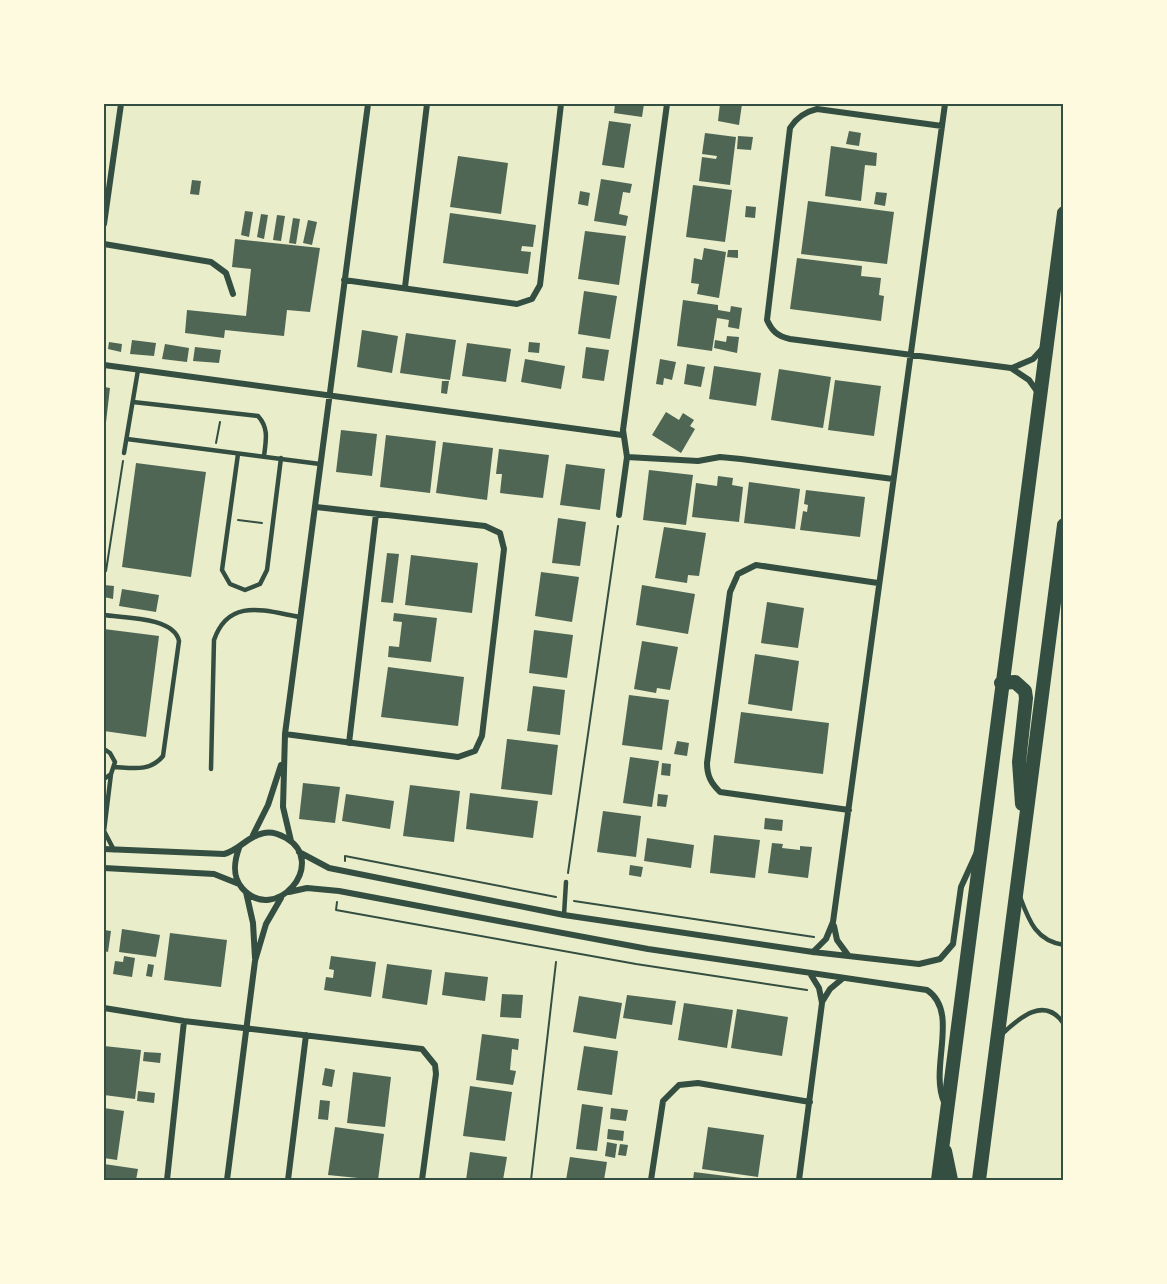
<svg xmlns="http://www.w3.org/2000/svg" width="1167" height="1284" font-family="Commissioner,sans-serif">
  <style>
    .building { fill: #4f6655 }
    .lines { fill: none; stroke-linecap: round; stroke-linejoin: round }
    .path { stroke: #344e41; stroke-width: 2 }
    .service { stroke: #344e41; stroke-width: 4.5 }
    .minor { stroke: #344e41; stroke-width: 6 }
    .primary { stroke: #344e41; stroke-width: 14 }
    .neatline { fill: none; stroke: #344e41; stroke-width: 2 }
  </style>
  <rect width="100%" height="100%" fill="#e9edc9"/>
  <path class="building" d="M615 104H644L642 117 614 113Z
    M720 104H742L739 125 718 121Z
    M609 121 631 124 624 168 602 165Z
    M849 131 861 133 859 146 846 144Z
    M705 133 736 137 730 185 699 181 702 157 716 159 717 156 702 154Z
    M738 136 753 137 751 150 737 149Z
    M831 146 877 153 876 166 865 165 861 201 825 196Z
    M458 156 508 163 501 214 450 207Z
    M601 179 632 184 630 193 623 192 619 214 628 216 626 226 594 221Z
    M192 180 201 181 199 195 190 194Z
    M693 185 732 190 725 242 686 237Z
    M580 191 590 193 588 206 578 204Z
    M876 192 887 193 885 206 874 204Z
    M808 201 894 212 887 264 801 254Z
    M746 206 756 207 755 218 745 217Z
    M245 211 253 212 249 237 241 235Z
    M450 213 536 225 533 247 522 246 521 251 531 252 528 274 443 263Z
    M261 214 268 215 264 239 257 237Z
    M277 215 285 216 281 241 273 240Z
    M293 218 300 219 296 244 289 243Z
    M308 220 317 222 312 245 303 243Z
    M585 231 626 236 619 285 578 279Z
    M235 239 320 248 310 312 287 310 284 336 225 330 224 338 185 333 187 310 246 316 251 269 232 267Z
    M704 248 726 252 719 298 697 294 699 284 691 283 694 258 702 260Z
    M728 250H738V258L727 257Z
    M797 258 862 266 861 276 881 278 879 295 884 296 881 321 790 309Z
    M584 291 617 296 610 339 578 334Z
    M683 300 718 305V310L730 312 731 306 742 308 739 329 728 327 729 320 717 318 712 351 677 346Z
    M362 330 398 336 392 373 357 367Z
    M406 333 456 340 450 380 400 373Z
    M727 336 739 337 737 353 714 348 715 340 726 342Z
    M132 340 156 343 154 356 130 354Z
    M109 342 122 344 121 352 108 349Z
    M529 342 540 343 539 353 528 352Z
    M467 343 511 349 506 382 462 376Z
    M165 344 189 348 187 362 162 359Z
    M195 347 221 350 219 363 193 361Z
    M586 347 609 350 604 381 582 378Z
    M525 359 565 366 561 389 521 382Z
    M660 359 676 362 672 380 664 378 663 385 656 384Z
    M687 364 705 367 701 387 684 384Z
    M714 366 761 373 756 406 709 399Z
    M779 369 831 377 823 428 771 420Z
    M835 380 881 386 874 436 828 430Z
    M442 381H449L447 394 441 393Z
    M104 387 110 388 105 431H104Z
    M666 412 679 420 683 413 694 420 690 426 695 429 681 453 652 435Z
    M341 430 377 434 372 476 336 472Z
    M386 435 436 441 430 493 380 487Z
    M443 442 493 448 487 500 436 493Z
    M499 449 549 455 543 498 500 493 502 474H496Z
    M136 463 206 472 191 577 122 567Z
    M566 464 605 469 600 510 560 505Z
    M649 470 693 475 686 525 643 520Z
    M718 476 733 478 732 485 743 487 739 522 692 517 696 483 717 486Z
    M749 482 800 489 795 529 744 523Z
    M806 490 865 497 860 537 800 530 803 511 807 512 808 505 804 504Z
    M558 518 586 522 580 566 552 563Z
    M664 527 706 533 699 576 688 575 687 583 655 578Z
    M387 553 399 554 393 603 381 602Z
    M411 555 478 563 472 613 405 605Z
    M541 572 579 577 572 622 535 616Z
    M104 585 114 586 113 599 104 597Z
    M642 585 695 594 688 634 636 625Z
    M122 589 159 595 156 612 119 606Z
    M767 602 804 608 798 648 761 643Z
    M394 613 437 618 431 662 388 657 389 646 399 647 402 622 393 621Z
    M104 629 159 636 146 737 104 731Z
    M534 630 573 635 567 678 529 673Z
    M642 641 678 647 670 690 657 688 656 693 634 689Z
    M755 654 799 661 792 711 748 704Z
    M388 667 464 677 458 726 381 717Z
    M533 686 565 690 560 735 527 731Z
    M629 695 669 700 662 750 622 745Z
    M741 712 829 723 823 774 734 763Z
    M507 739 558 745 552 795 501 789Z
    M677 741 689 743 687 756 674 754Z
    M630 757 659 761 652 807 623 803Z
    M662 763 671 764 670 776 661 775Z
    M303 783 340 787 335 823 299 819Z
    M410 785 460 791 454 842 403 836Z
    M470 793 538 801 533 838 466 829Z
    M346 794 394 801 390 829 342 821Z
    M658 794 668 795 666 807 657 806Z
    M603 811 641 816 636 857 597 852Z
    M765 818 783 820 782 831 764 829Z
    M714 835 760 840 755 878 710 873Z
    M647 838 694 845 691 868 644 861Z
    M772 843 783 844 782 848 800 850V846L812 847 808 878 768 873Z
    M630 865 643 867 641 877 629 875Z
    M122 929 160 935 156 957 119 952Z
    M104 930 111 931 108 952 104 951Z
    M170 933 227 940 221 987 164 980Z
    M124 956 135 958 132 977 113 974 115 961 123 962Z
    M331 956 376 962 371 997 324 990 326 977 333 978 334 970 329 969Z
    M148 964 154 965 152 977 146 976Z
    M387 964 432 970 427 1005 382 998Z
    M445 972 488 977 485 1001 442 995Z
    M502 994 523 995 521 1018 500 1017Z
    M627 995 676 1001 672 1025 623 1018Z
    M579 996 622 1003 616 1039 573 1032Z
    M684 1003 733 1010 727 1048 678 1040Z
    M737 1009 788 1017 782 1056 731 1048Z
    M482 1034 519 1039 518 1050 512 1049 510 1070 516 1071 513 1085 476 1080Z
    M104 1046 141 1050 135 1099 104 1095Z
    M584 1046 618 1051 612 1095 577 1090Z
    M144 1052 161 1053 160 1063 143 1061Z
    M325 1068 335 1070 332 1087 322 1085Z
    M353 1072 391 1077 385 1127 347 1123Z
    M470 1086 512 1092 505 1141 463 1136Z
    M138 1091 155 1093 154 1103 137 1101Z
    M320 1100 330 1101 328 1120 318 1119Z
    M582 1104 603 1107 597 1151 576 1149Z
    M104 1108 124 1111 117 1160 104 1158Z
    M611 1108 628 1110 626 1121 610 1119Z
    M335 1127 384 1134 378 1180 328 1175Z
    M708 1127 764 1135 758 1177 702 1169Z
    M608 1129 624 1131 623 1141 607 1139Z
    M607 1142 617 1144 615 1158 605 1156Z
    M620 1144 628 1145 626 1156 618 1155Z
    M470 1152 507 1157 503 1180H466Z
    M570 1157 607 1162 604 1180H566Z
    M104 1164 138 1169 136 1180H104Z
    M694 1172 742 1178V1180H693Z"/>
  <g class="lines">
    <path class="path" d="M216 443 220 422
      M238 520 262 523
      M104 570 106 571 123 461
      M345 861V856L556 897
      M568 873 618 526
      M574 901 814 937
      M337 902 336 910 636 964 807 990
      M531 1180 556 962"/>
    <path class="service" d="M133 402 258 416C269 428 266 440 264 456
      M127 439 320 464
      M124 453 138 370
      M238 454 222 570 230 584 245 590 260 584 267 570 281 458
      M104 615C125 618 174 617 179 641L163 756C150 772 133 768 114 767
      M104 749 110 753 115 762 111 774 104 779
      M211 769 214 640C229 597 265 611 300 617
      M111 774 104 831 114 850
      M1020 897C1029 921 1036 941 1064 945
      M564 915 566 882
      M1002 1034C1019 1018 1045 995 1064 1024"/>
    <path class="minor" d="M942 126 817 109C805 112 797 117 790 128L767 320C772 331 777 336 790 339L1011 368 1029 380 1039 394
      M104 224 121 104
      M104 244 211 262 226 273 233 294
      M344 280 517 304 532 299 540 285 561 104
      M405 287 427 104
      M104 365 622 435
      M1012 368 1033 359 1043 348
      M627 457 698 461 720 457 741 459 893 479
      M619 515 627 457 623 430 667 104
      M285 734 458 757 475 751 482 736 504 549 500 533 485 526 316 507
      M349 743 376 514
      M849 810 720 792C711 783 707 776 707 763L730 592 738 574 756 565 878 583
      M253 835 268 805 281 765
      M291 841 283 807 285 734 368 104
      M104 849 224 854C240 850 247 836 264 833 272 831 279 834 286 838 329 863 275 926 242 888 232 876 234 862 239 848
      M299 852 329 868 564 915 813 952 919 964 940 959 953 944 961 887 977 852
      M104 868 214 874 239 884
      M246 892 253 923 255 958
      M289 892 307 888 339 891 648 949 927 990C960 1012 929 1067 944 1102
      M834 926 837 940 848 955
      M813 952 826 939 833 922 945 104
      M822 1002 830 989 842 979
      M104 1008 184 1021 422 1049 435 1065 436 1074 422 1180
      M167 1180 184 1021
      M227 1180 255 961 266 924 281 898
      M288 1180 306 1035
      M651 1180 663 1101 679 1085 698 1083 810 1102
      M799 1180 822 1003 819 988 811 975"/>
    <path class="primary" d="M1001 683 1015 682 1025 691 1026 698 1019 762 1022 804
      M945 1151 951 1180
      M938 1180 1064 213
      M979 1180 1064 525"/>
  </g>
  <rect width="1167" height="1284" fill="none" stroke="#fefae0" stroke-width="210"/>
  <rect x="105" y="105" width="957" height="1074" class="neatline"/>
</svg>
